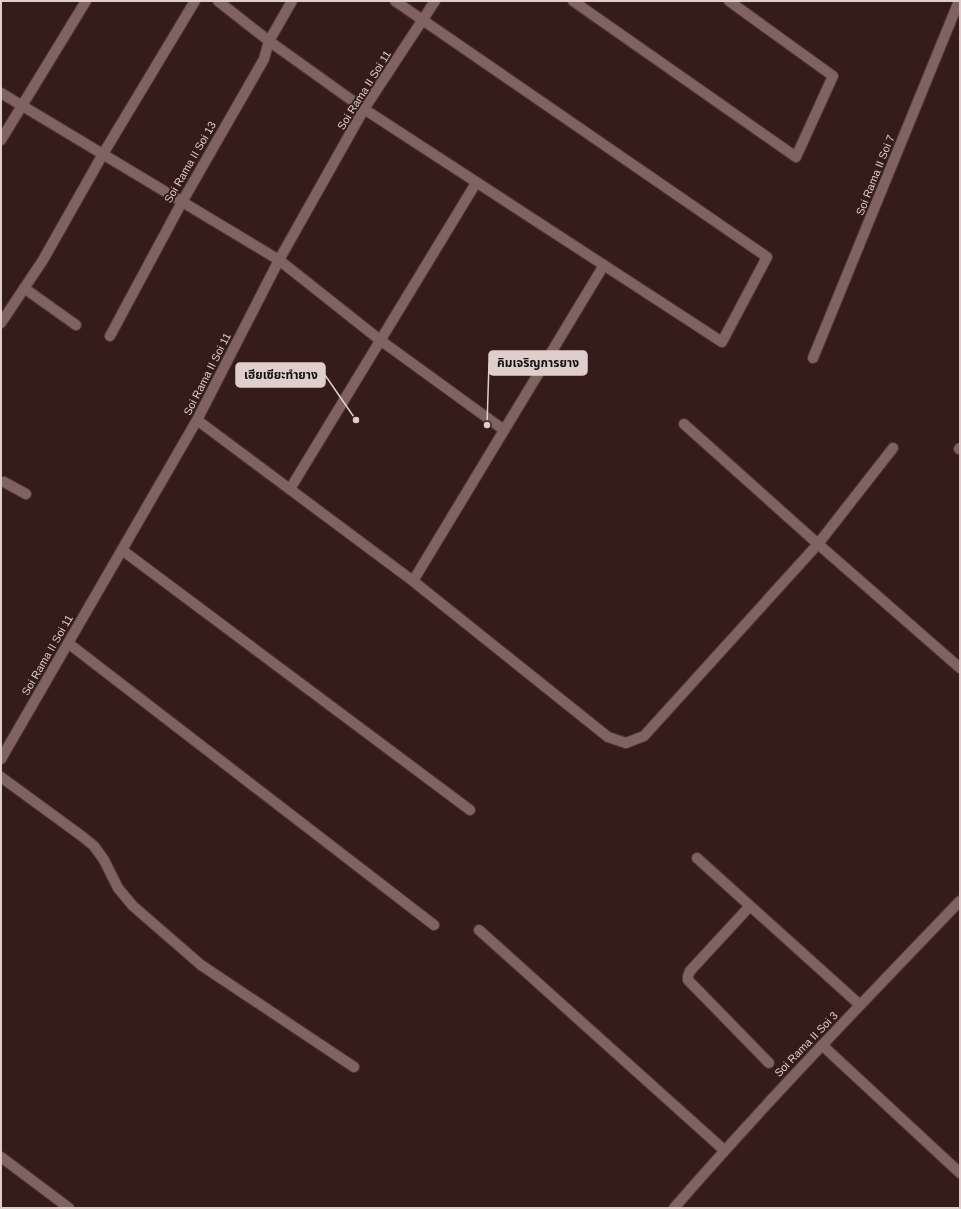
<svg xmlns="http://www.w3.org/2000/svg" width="961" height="1209" font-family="Helvetica,'Noto Sans Thai',sans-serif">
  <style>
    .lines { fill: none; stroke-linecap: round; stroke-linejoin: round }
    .lane-casing { stroke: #4e3a39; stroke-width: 12 }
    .street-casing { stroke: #4e3a39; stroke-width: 12 }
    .lane { stroke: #806360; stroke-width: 10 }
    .street { stroke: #806360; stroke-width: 10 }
    .labels { text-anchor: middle; stroke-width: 4; stroke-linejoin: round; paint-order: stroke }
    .street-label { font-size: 11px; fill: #dfcecc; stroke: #351c1b }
    .leader { fill: none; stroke: #dfcecc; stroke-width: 1.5 }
    .callout-dot { fill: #dfcecc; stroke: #351c1b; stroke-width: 1.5 }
    .callout { fill: #dfcecc; stroke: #dfcecc; stroke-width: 1.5 }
    .callout-label { font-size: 12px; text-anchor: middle; font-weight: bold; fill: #111 }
  </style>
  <rect width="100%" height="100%" fill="#351c1b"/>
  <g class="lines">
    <defs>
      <path id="lane" d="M684 424 818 544 960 668
        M1 482H4L26 494
        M626 743 644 736 818 544 893 448
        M697 858 860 1005
        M750 906 690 971 688 976V980L769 1063
        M479 930 724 1150
        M822 1045 960 1173"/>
      <path id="street" d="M218 1 269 41 364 109 722 342 767 257 395 1
        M573 1 796 157 833 76 729 1
        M1 93 279 260 380 340 504 430
        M1 140 86 1
        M24 288 76 325
        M1 323 43 260 103 154 195 1
        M110 336 182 202 264 59 269 41 292 1
        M813 358 959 1
        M197 420 413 581 608 737 626 743
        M959 449 960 448
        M290 489 476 183
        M122 550 470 810
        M413 581 604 265
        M68 643 434 925
        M1 759 197 420 279 260 364 109 435 1
        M1 777 83 837 94 846 104 860 118 888 133 906 201 965 354 1067
        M1 1157 69 1208
        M674 1208C766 1102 863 1002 960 901"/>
    </defs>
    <use href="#lane" class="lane-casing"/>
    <use href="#street" class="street-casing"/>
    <use href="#lane" class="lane"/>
    <use href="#street" class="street"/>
  </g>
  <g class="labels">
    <g class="street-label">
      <text transform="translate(364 90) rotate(-58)" y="4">Soi Rama II Soi 11</text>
      <text transform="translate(190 162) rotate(-60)" y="4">Soi Rama II Soi 13</text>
      <text transform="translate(875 175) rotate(-68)" y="4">Soi Rama II Soi 7</text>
      <text transform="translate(207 374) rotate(-63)" y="4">Soi Rama II Soi 11</text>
      <text transform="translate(47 655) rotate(-60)" y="4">Soi Rama II Soi 11</text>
      <text transform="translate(806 1044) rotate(-46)" y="4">Soi Rama II Soi 3</text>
    </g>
  </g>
  <path class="leader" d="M487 425L489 363M356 420L325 375"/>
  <g class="callout-dot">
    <circle cx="487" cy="425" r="4"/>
    <circle cx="356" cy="420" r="4"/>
  </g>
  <g class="callout">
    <rect x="489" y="351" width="98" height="24" rx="4"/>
    <rect x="236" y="363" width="89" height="24" rx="4"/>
  </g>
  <g class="callout-label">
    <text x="538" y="367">คิมเจริญการยาง</text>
    <text x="281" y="379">เฮียเซียะทำยาง</text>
  </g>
  <rect width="961" height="1209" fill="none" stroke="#dfcecc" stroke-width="4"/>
</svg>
